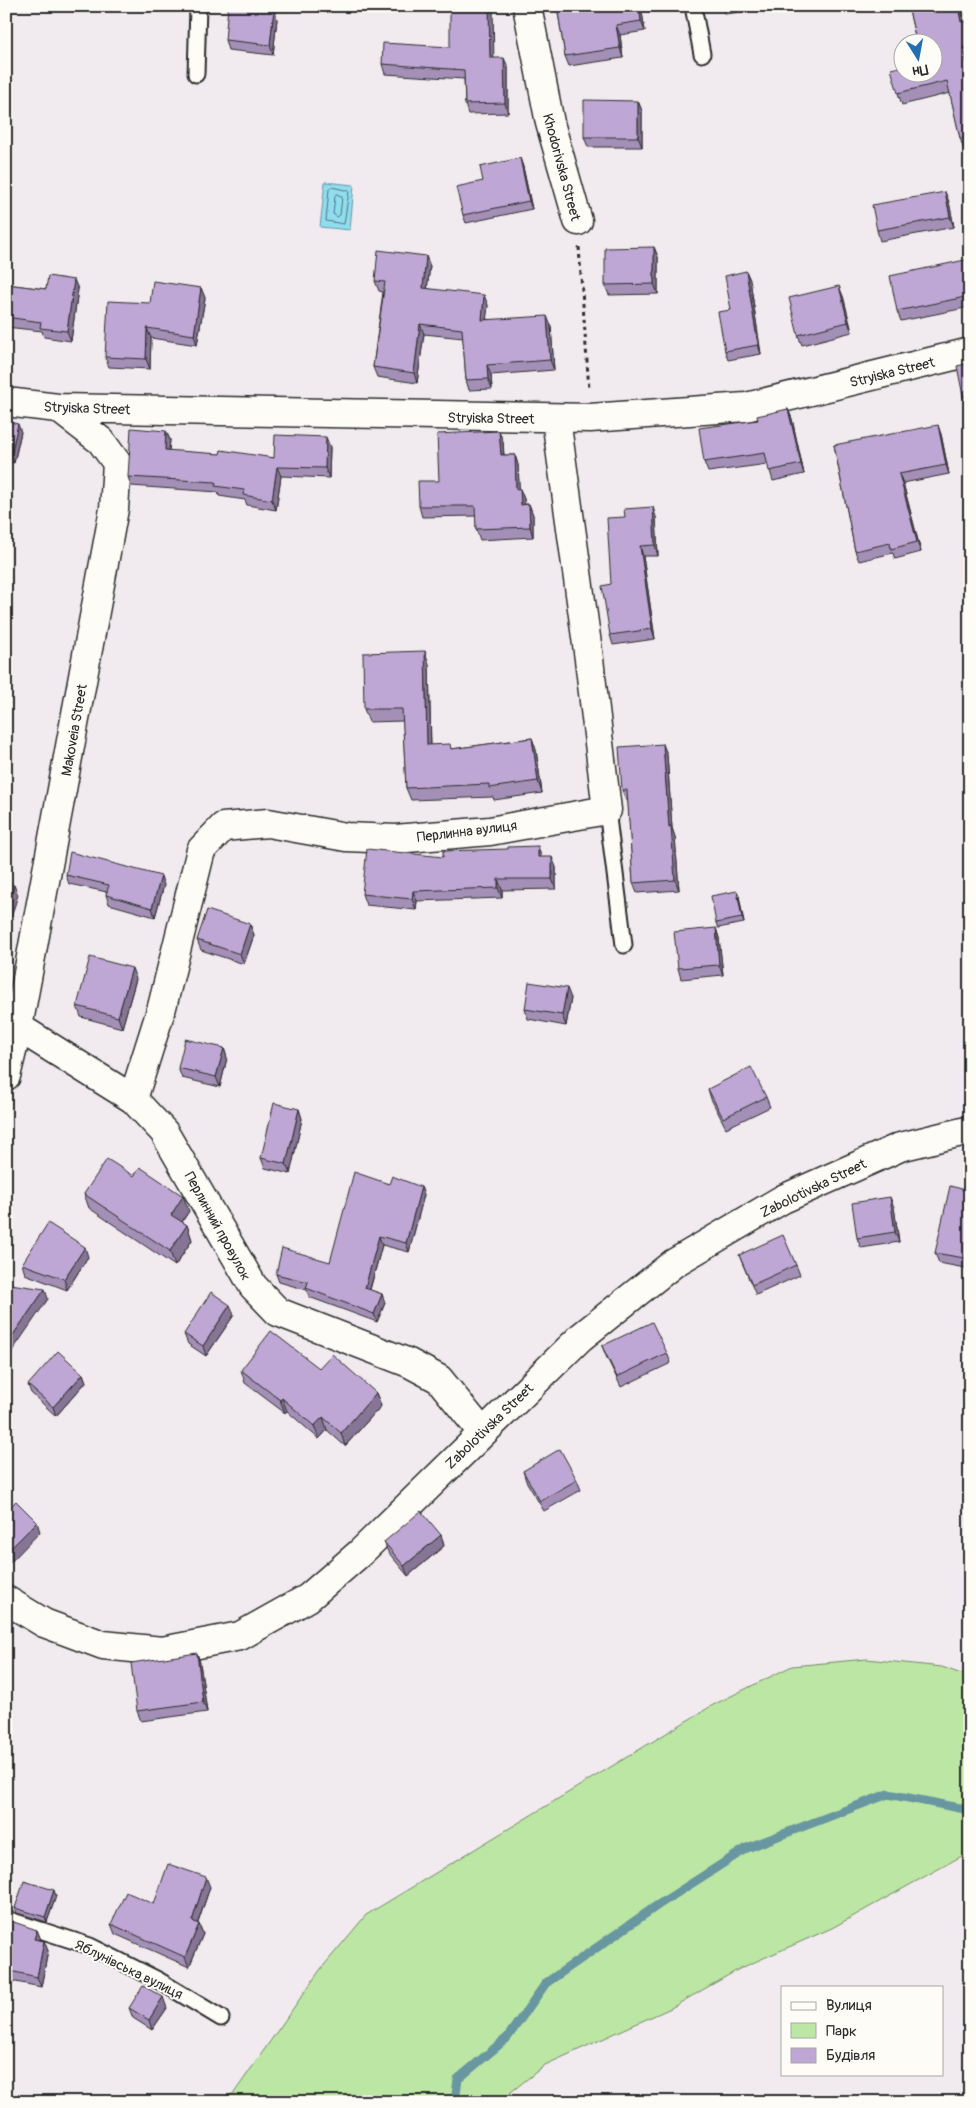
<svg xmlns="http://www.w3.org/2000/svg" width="976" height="2108" font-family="Pangolin,sans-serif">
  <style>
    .green { fill: #bce6a3; stroke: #748867 }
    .water { fill: #90ddf0; stroke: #6896a1 }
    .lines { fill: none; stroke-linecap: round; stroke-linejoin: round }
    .shore { stroke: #53727a; stroke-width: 1 }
    .stream { stroke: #6896a1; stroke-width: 9 }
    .lane-casing { stroke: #2b2b2b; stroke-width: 19 }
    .street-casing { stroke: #2b2b2b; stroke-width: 31 }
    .path { stroke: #2b2b2b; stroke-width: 3; stroke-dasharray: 4 4; stroke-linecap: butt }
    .lane { stroke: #fdfcf7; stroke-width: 15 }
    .street { stroke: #fdfcf7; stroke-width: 28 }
    .wall { fill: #a490b7; stroke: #2b2b2b }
    .shaded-wall { fill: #867595; stroke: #2b2b2b }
    .building { fill: #bfa7d5; stroke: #2b2b2b }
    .labels { text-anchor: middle; stroke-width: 4; stroke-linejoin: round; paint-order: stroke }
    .street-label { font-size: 14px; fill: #2b2b2b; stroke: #fdfcf7 }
  </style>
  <rect width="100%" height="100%" fill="#f1ebf0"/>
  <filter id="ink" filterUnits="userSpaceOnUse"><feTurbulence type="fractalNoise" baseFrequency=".02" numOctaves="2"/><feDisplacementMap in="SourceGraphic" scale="10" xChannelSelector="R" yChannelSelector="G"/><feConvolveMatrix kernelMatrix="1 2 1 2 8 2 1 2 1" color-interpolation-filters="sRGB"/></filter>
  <g filter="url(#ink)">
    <path class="green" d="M867 1659 942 1667 970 1677V1855L960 1857 832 1928 741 1968 671 2008 545 2065 511 2092 507 2102H217L234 2093 320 1970 366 1915 713 1705 792 1666Z"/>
    <path class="water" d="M325 182 354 185 350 230 320 227Z"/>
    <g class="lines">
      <path class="shore" d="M332 187 349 191 344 224 326 221 329 189Z
        M337 194 342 197 340 215 337 217 333 214 335 196Z"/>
      <path class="stream" d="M455 2102 458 2079 507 2038 546 1983 658 1905 747 1848 888 1794 970 1810"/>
      <defs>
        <path id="lane" d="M693 6 702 54
          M196 74 198 6
          M607 810 624 945
          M6 1919 90 1946 158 1980 221 2018"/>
        <path id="street" d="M527 6 550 123 578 221
          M6 402 58 408 590 418 746 407 970 352
          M18 1027 133 1099 164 1132 253 1286 278 1312 409 1363 439 1379 482 1432
          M6 1076 18 1027 114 509 117 463 101 441 58 408
          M133 1099 162 1007 201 850 223 827 268 823 346 837 395 839 490 831 607 810 589 659 556 419
          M6 1600 44 1623 103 1645 162 1651 240 1636 308 1598 360 1553 581 1337 674 1263 783 1199 900 1147 970 1130"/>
      </defs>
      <use href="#lane" class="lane-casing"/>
      <use href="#street" class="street-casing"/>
      <path class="path" d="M579 247 589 390"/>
      <use href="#lane" class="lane"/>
      <use href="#street" class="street"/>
    </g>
    <path class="wall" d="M557 6H641L645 31 620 35 623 58 569 66 565 56Z
      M722 6H762L763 9 725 14Z
      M908 6H960L963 22 970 20V59H968L970 68V149L964 150 960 138 950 93 902 105 898 93 934 72 916 40Z
      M277 19 273 55 228 50 225 40Z
      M450 47 493 58 508 67V113L468 114 465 104 464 79 385 74 382 64Z
      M638 101 642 111V147H588L584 137Z
      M520 158 523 167 532 209 466 223 463 215 483 181Z
      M945 192 949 202 954 227 880 241 877 230Z
      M654 247 658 257V294L609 295 605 285Z
      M970 259V307L901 321 897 311Z
      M430 266 427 288 488 305 486 319 551 326 554 370 491 375 492 389 469 390 466 380 463 338 424 334 417 383 377 377 373 367 383 292 379 291 375 281Z
      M746 271 750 280 761 354 728 360 725 351 731 310Z
      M74 280 78 289 71 341 44 337 42 331 6 327V284L46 289Z
      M201 288 205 298 197 345 151 338 150 369 109 367 105 357 150 303Z
      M843 296 852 332 802 345 798 335Z
      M970 363V405L967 406 963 396Z
      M788 409 792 419 804 474 773 481 768 464 708 472 704 462 758 420Z
      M6 421 21 432 14 463 6 461Z
      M166 431 170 440 169 451 274 458 330 447 329 478 281 476 276 510 247 505 245 500 219 496 218 492 131 486 128 477Z
      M941 434 949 474 903 483 921 552 895 559 893 553 859 561 855 551 834 445Z
      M503 441 504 455H515L518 465 519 489H520L524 499V504H529L533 515V537L480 540 476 529V516L422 517 419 506 439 481Z
      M656 517 658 556H643L655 639 613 645 610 635 611 584Z
      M429 664 431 745 452 749 532 738 536 750 542 793 494 800 493 797 411 800 406 788 403 721 369 722 364 709Z
      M667 754 672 828 675 837 679 890 637 893 633 883 628 800H626L622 790Z
      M443 857H541L556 867V889L502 890V898L417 901 416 910 366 905 362 894Z
      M66 875 164 885 155 917 109 904 106 895 107 892 69 884Z
      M739 896 744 923 718 928 716 923Z
      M250 924 254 935 244 964 201 950 197 940Z
      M716 928 719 938 723 975 681 979 678 968Z
      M136 979 122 1028 81 1017 77 1006Z
      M571 998 566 1026 528 1019 525 1009Z
      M224 1048 227 1058 220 1087 182 1078 178 1068Z
      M708 1089 766 1097 770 1107 726 1128 711 1099Z
      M299 1109 302 1119 290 1174 265 1168 261 1158Z
      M134 1176 189 1211 182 1222 187 1225 192 1240 175 1266 89 1208 84 1194Z
      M389 1184 421 1187 424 1195 409 1252 382 1245 370 1290 382 1294 385 1303 377 1322 309 1297 307 1290 279 1282 276 1274 330 1262Z
      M970 1191V1269L939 1263 935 1253Z
      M894 1207 899 1242 861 1248 857 1238Z
      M739 1255 796 1265 800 1275 756 1295 743 1265Z
      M88 1257 67 1290 25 1274 22 1264Z
      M234 1315 206 1356 188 1344 184 1334Z
      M602 1346 667 1353 671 1363 621 1387 606 1356Z
      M319 1368 376 1393 381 1406 345 1446 327 1430 319 1439 287 1411 285 1413 245 1383 241 1370Z
      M83 1374 86 1382 56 1416 31 1393 28 1385Z
      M523 1471 577 1480 581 1490 544 1511 526 1481Z
      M441 1535 444 1546 408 1576 388 1552 384 1542Z
      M197 1653 200 1663 207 1712 141 1721 137 1711Z
      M210 1887 198 1923 199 1924 203 1934 189 1967 115 1934 111 1924 154 1904Z
      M56 1896 47 1922 17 1913 15 1908Z
      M6 1927 37 1930 41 1940 44 1941 48 1951 41 1987 6 1980Z
      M129 2008H167L152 2030 133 2018Z"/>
    <path class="shaded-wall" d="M489 6H493L494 67 490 58Z
      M639 6H641L645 31 641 21Z
      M958 6H960L965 34 961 22Z
      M274 9 277 19 273 55 270 45Z
      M616 25 620 35 623 58 620 48Z
      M963 48 968 59 970 68V74Z
      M504 58 508 67V113L505 103Z
      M638 101 642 111V147L638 137Z
      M520 158 523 167 532 209 529 201Z
      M945 192 949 202 954 227 950 217Z
      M654 247 658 257V294L654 284Z
      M426 256 430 266 426 298 423 288Z
      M746 271 750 280 761 354 758 345Z
      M74 280 78 289 71 341 67 331Z
      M839 286 843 296 852 332 848 322Z
      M201 288 205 298 197 345 194 335Z
      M484 295 488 305 485 330 482 320Z
      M547 316 551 326 554 370 550 360Z
      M420 324 424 334 417 383 414 373Z
      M147 328 151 338 150 369 146 359Z
      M487 365 491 375 492 389 488 379Z
      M788 409 792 419 804 474 801 464Z
      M18 424 21 432 14 463 11 454Z
      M938 425 941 434 949 474 946 465Z
      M166 431 170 440 168 460 165 450Z
      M499 431 503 441 504 465 501 455Z
      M326 437 330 447 329 478 325 468Z
      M515 455 518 465 520 499 516 489Z
      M277 467 281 476 276 510 272 500Z
      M899 474 903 483 921 552 917 542Z
      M520 489 524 499 525 515 521 505Z
      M529 504 533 515V537L530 527Z
      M653 507 656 517 658 556 655 545Z
      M640 546 643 556 655 639 652 629Z
      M425 651 429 664 431 757 427 745Z
      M532 738 536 750 542 793 538 781Z
      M663 744 667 754 672 828 675 837 679 890 675 880 669 827Z
      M538 846 541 856V867L538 857Z
      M552 857 556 867V889L552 879Z
      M161 876 164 885 155 917 152 908Z
      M498 879 502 890V898L498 888Z
      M14 885 18 895 6 934V912Z
      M413 891 417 901 416 910 412 899Z
      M737 891 739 896 744 923 742 918Z
      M250 924 254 935 244 964 240 954Z
      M716 928 719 938 723 975 719 965Z
      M132 968 136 979 122 1028 118 1017Z
      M567 988 571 998 566 1026 562 1015Z
      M224 1048 227 1058 220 1087 216 1077Z
      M299 1109 302 1119 290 1174 286 1164Z
      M421 1187 424 1195 409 1252 406 1243Z
      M183 1196 189 1211 177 1229 171 1215Z
      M890 1197 894 1207 899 1242 895 1232Z
      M187 1225 192 1240 175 1266 170 1251Z
      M379 1236 382 1245 368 1296 365 1288Z
      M85 1247 88 1257 67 1290 64 1279Z
      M45 1289 48 1299 6 1360V1345Z
      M382 1294 385 1303 377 1322 374 1314Z
      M230 1305 234 1315 206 1356 203 1346Z
      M83 1374 86 1382 56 1416 53 1407Z
      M376 1393 381 1406 345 1446 341 1433Z
      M282 1398 287 1411 285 1413 280 1400Z
      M323 1417 327 1430 319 1439 314 1426Z
      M37 1522 40 1532 7 1566 6 1563V1553Z
      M441 1535 444 1546 408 1576 404 1566Z
      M197 1653 200 1663 207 1712 203 1702Z
      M206 1877 210 1887 195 1931 192 1921Z
      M54 1890 56 1896 47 1922 45 1917Z
      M199 1924 203 1934 189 1967 185 1957Z
      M37 1930 41 1940 34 1939Z
      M44 1941 48 1951 41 1987 37 1977Z
      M163 1997 167 2008 152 2030 149 2020Z"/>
    <path class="building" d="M228 6H253L274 9 270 45 225 40Z
      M450 6H489L490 58H504L505 103 465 104 464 70 382 64 383 43 450 47Z
      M557 6H639L641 21 616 25 620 48 565 56Z
      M908 6H958L961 22 970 20V46L963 48 970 74V136L960 138 947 81 898 93 891 69 904 66V72H934V42H910V41L916 40Z
      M584 100 638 101V137H584Z
      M520 158 529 201 463 215 456 187 483 181 480 167Z
      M945 192 950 217 877 230 872 205Z
      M654 247V284L605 285V248Z
      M378 250 426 256 423 288 484 295 482 320 547 316 550 360 487 365 488 379 466 380 462 329 420 324 414 373 373 367 385 282 375 281Z
      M970 259V296L897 311 890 276Z
      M746 271 758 345 725 351 718 312 731 310 725 276Z
      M48 276 74 280 67 331 40 328 41 322 6 317V284L46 289Z
      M153 281 201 288 194 335 147 328 146 359 105 357 108 301 150 303Z
      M839 286 848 322 798 335 789 298Z
      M970 363V395L963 396 957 366Z
      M788 409 801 464 769 471 765 453 704 462 699 428 758 420 757 416Z
      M6 421 18 424 11 454 6 453Z
      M938 425 946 465 899 474 917 542 891 549 890 543 855 551 834 445Z
      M131 428 166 431 165 450 220 454 221 450 274 458 275 435 326 437 325 468 277 467 272 500 243 495 244 490 215 486 216 482 128 477Z
      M499 431 501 455H515L516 489H520L521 505 529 504 530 527 476 529 475 506H419L418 481H439L437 434Z
      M653 507 655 545 640 546 652 629 610 635 602 586 611 584 607 518 625 517 624 509Z
      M425 651 427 745 450 744 451 749 532 738 538 781 489 788V784L406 788 402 709H364L363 653Z
      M663 744 669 827 671 826 675 880 633 883 627 790H622L619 747Z
      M538 846V857H552V879H498V888L413 891 412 899 362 894 367 849 443 857V851L508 849V847Z
      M70 852 161 876 152 908 106 895 109 885 66 875Z
      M6 883 14 885 6 912Z
      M737 891 742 918 716 923 711 896Z
      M207 910 250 924 240 954 197 940Z
      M716 928 719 965 678 968 674 932Z
      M90 957 132 968 118 1017 77 1006Z
      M529 982 567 988 562 1015 525 1009Z
      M185 1039 224 1048 216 1077 178 1068Z
      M751 1067 766 1097 723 1118 708 1089Z
      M274 1103 299 1109 286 1164 261 1158Z
      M107 1159 134 1176 140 1167 183 1196 171 1215 187 1225 170 1251 84 1194Z
      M354 1172 389 1184 392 1176 421 1187 406 1243 379 1236 365 1288 382 1294 374 1314 306 1288 308 1282 276 1274 282 1248 330 1262Z
      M950 1186 970 1191V1259L935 1253Z
      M890 1197 895 1232 857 1238 852 1203Z
      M48 1223 85 1247 64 1279 22 1264Z
      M783 1235 796 1265 752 1285 739 1255Z
      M10 1284 45 1289 6 1345V1289Z
      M211 1292 230 1305 203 1346 184 1334Z
      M652 1322 667 1353 617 1377 602 1346Z
      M271 1331 319 1368 332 1354 376 1393 341 1433 323 1417 314 1426 282 1398 280 1400 241 1370Z
      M58 1351 83 1374 53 1407 28 1385Z
      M560 1449 577 1480 540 1501 523 1471Z
      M16 1501 37 1522 6 1553V1511Z
      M421 1511 441 1535 404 1566 384 1542Z
      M197 1653 203 1702 137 1711 131 1663Z
      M168 1864 206 1877 192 1921 199 1924 185 1957 111 1924 126 1892 154 1904Z
      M24 1881 54 1890 45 1917 15 1908Z
      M8 1920 37 1930 34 1939 44 1941 37 1977 6 1970V1927Z
      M143 1986 163 1997 149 2020 129 2008Z
      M42 2097 88 2102H42Z"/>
  </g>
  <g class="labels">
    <g class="street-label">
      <text transform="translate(562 167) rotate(75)" y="5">Khodorivska Street</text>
      <text transform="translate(892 372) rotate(-14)" y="5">Stryiska Street</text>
      <text transform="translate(87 408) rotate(2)" y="5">Stryiska Street</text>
      <text transform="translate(491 418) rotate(1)" y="5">Stryiska Street</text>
      <text transform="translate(74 730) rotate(-80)" y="5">Makoveia Street</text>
      <text transform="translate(467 831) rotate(-7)" y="5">Перлинна вулиця</text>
      <text transform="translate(813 1188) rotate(-26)" y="5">Zabolotivska Street</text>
      <text transform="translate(218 1226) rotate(61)" y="5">Перлинний провулок</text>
      <text transform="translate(489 1426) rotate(-44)" y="5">Zabolotivska Street</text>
      <text transform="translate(129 1969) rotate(26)" y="5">Яблунівська вулиця</text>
    </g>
  </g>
  <rect width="976" height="2108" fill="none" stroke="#fdfcf7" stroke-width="25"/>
  <rect x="12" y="12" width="951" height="2083" fill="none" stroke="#2b2b2b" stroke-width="2" filter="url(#ink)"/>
  <rect x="781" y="1986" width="162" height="90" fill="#fdfcf7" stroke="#a9a8a5"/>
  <rect x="791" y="2002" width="25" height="8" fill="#fdfcf7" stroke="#a9a8a5"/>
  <text x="826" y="2010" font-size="15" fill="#2b2b2b">Вулиця</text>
  <rect x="791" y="2023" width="25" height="15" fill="#bce6a3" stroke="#a9a8a5"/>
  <text x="826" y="2036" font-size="15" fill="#2b2b2b">Парк</text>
  <rect x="791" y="2048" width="25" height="15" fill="#bfa7d5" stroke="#a9a8a5"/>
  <text x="826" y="2060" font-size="15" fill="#2b2b2b">Будівля</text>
  <g transform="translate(918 58) rotate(169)"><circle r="24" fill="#fdfcf7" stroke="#a9a8a5"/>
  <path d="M0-4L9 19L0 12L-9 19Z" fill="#1f6fb2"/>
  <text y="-8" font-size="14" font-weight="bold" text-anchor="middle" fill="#2b2b2b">Пн</text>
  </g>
</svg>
